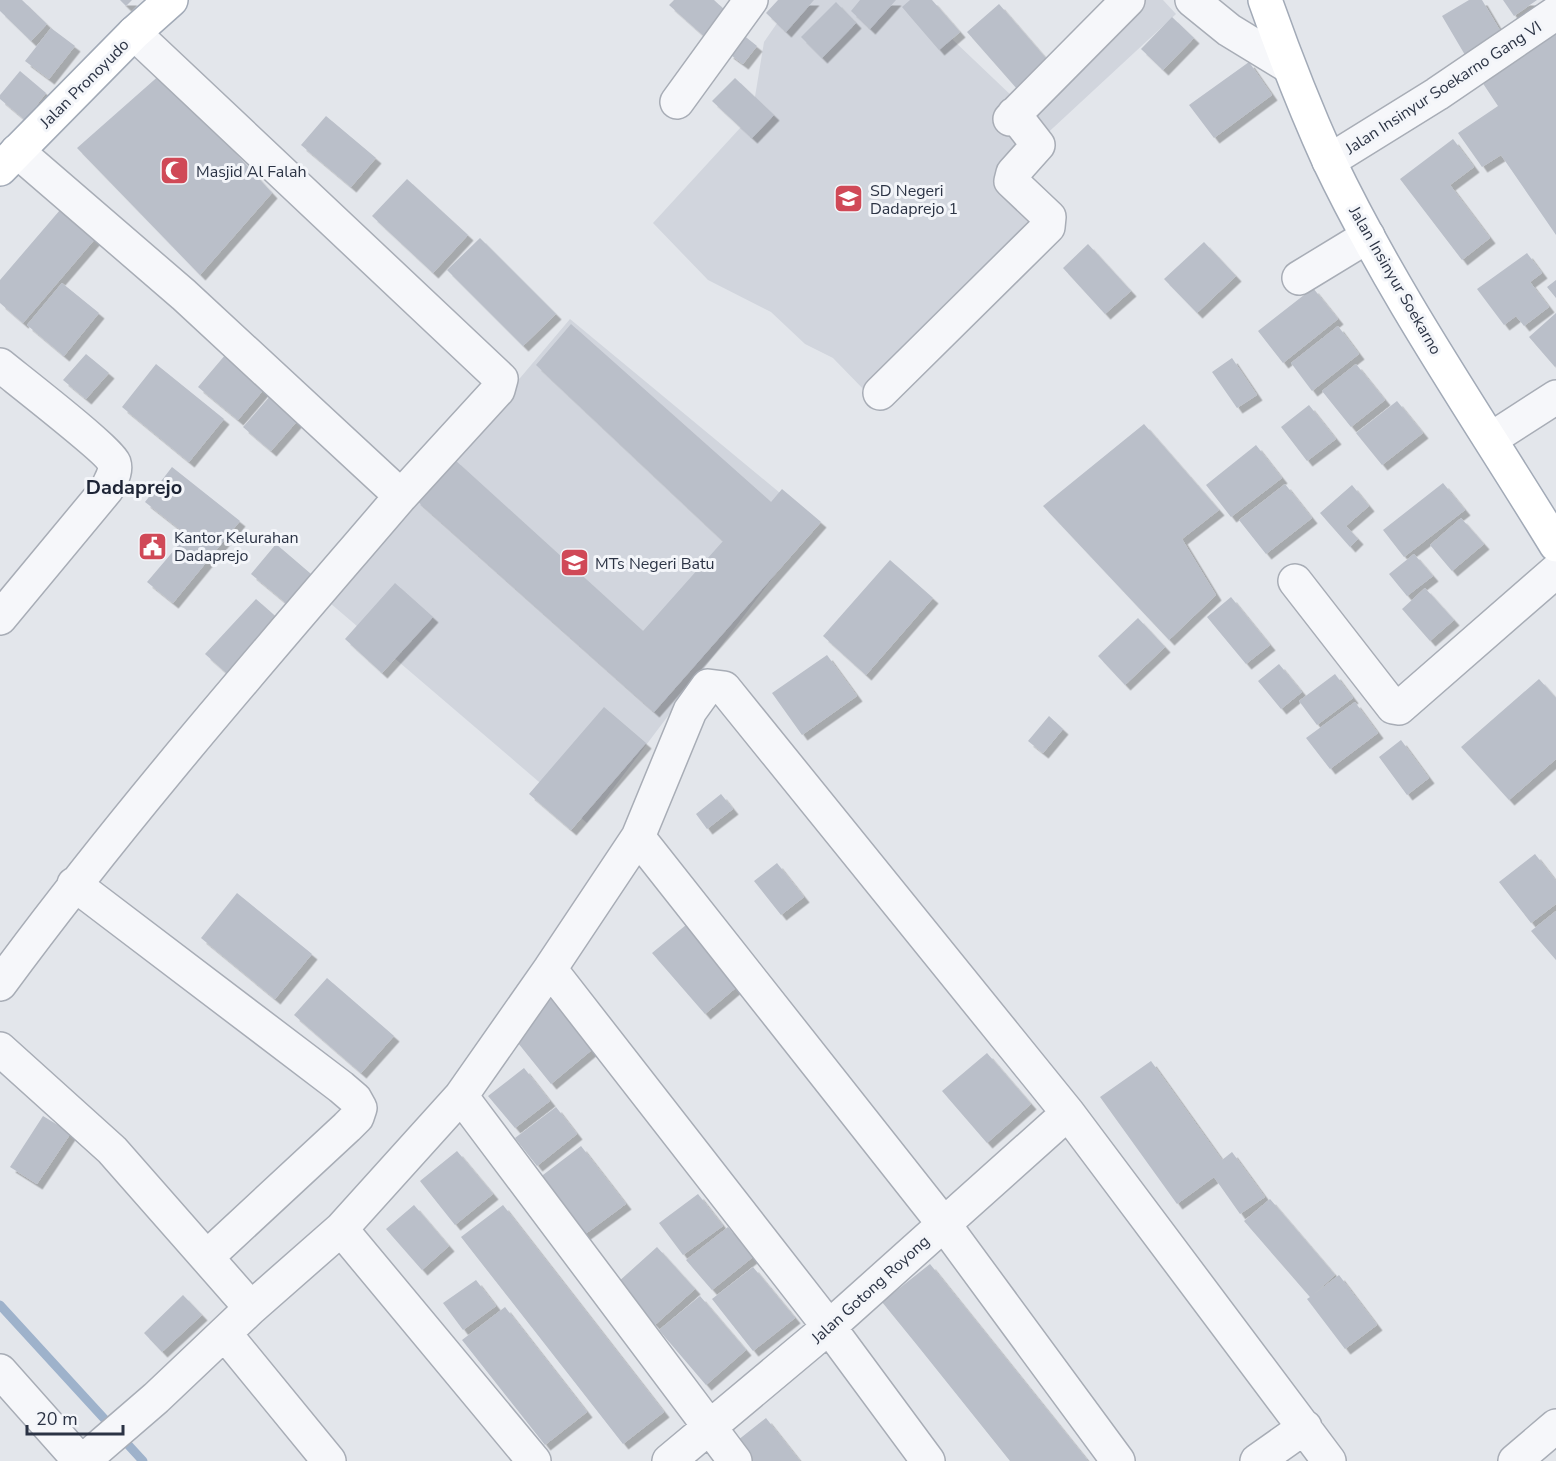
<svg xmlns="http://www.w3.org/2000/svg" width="1556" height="1461" font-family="'Nunito Sans',sans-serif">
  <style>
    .built { fill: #d1d5dd }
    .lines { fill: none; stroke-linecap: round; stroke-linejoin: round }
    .stream { stroke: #9eb2cb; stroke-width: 9 }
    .building { fill: #babfc9; filter: url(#shadow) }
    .minor-casing { stroke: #a8adb6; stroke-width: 36 }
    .major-casing { stroke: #a2aab7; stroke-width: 36 }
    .minor { stroke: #f6f7fa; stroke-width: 33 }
    .major { stroke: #fff; stroke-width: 33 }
    .labels { text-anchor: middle; stroke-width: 6; stroke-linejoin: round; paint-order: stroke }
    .street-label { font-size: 16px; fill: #2b3344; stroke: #f3f5f9 }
    .poi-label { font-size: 16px; fill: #2b3344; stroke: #f3f5f9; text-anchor: start }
    .quarter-label { font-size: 20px; font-weight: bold; fill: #1d2435; stroke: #f3f5f9 }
  </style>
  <defs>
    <filter id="shadow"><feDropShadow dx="5.5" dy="5.5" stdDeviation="0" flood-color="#0004"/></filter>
  </defs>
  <rect width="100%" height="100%" fill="#e3e6eb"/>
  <path class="built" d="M809 0H911L1015 99 1115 0H1163L1176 14 1000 177 1043 220 868 394 833 358 805 344 771 312 708 280 653 223 752 115 764 42 782 16Z
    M570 319 815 522 587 823 330 603Z"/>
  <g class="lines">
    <path class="stream" d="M0 1305 143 1461"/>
  </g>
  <path class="building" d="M0 0H22L47 24 31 41 0 11Z
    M120 0H132L126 6Z
    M674 0H714L728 13 706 38 669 5Z
    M778 0H814L786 32 766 13Z
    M860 0H896L870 29 851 11Z
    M910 0H932L960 32 939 50 902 7Z
    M1469 0H1482L1501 32 1465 55 1442 16Z
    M1503 0H1537L1514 16Z
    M836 2 856 23 822 58 801 37Z
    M999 4 1050 63 1018 90 967 32Z
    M1172 17 1194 38 1163 70 1141 49Z
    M51 28 75 46 49 79 25 61Z
    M1556 31V235L1501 155 1482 167 1458 133 1498 106 1482 82Z
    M742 34 757 46 743 64 728 53Z
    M1249 62 1272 95 1214 138 1189 105Z
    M20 71 46 93 36 106 43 112 31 125 0 99V95Z
    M162 73 272 193 200 275 77 148Z
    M735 78 774 115 752 138 712 101Z
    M326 116 376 158 351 187 301 145Z
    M1453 139 1474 167 1450 185 1490 238 1462 260 1400 179Z
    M407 179 468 235 433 273 372 216Z
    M60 210 95 239 23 323 0 303V280Z
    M480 238 556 314 523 346 447 270Z
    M1204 242 1236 276 1197 313 1164 279Z
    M1088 244 1131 291 1105 314 1063 268Z
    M1527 253 1542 273 1530 282 1549 307 1524 326 1516 316 1504 325 1477 289Z
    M1556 280V298L1547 287Z
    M62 283 99 313 64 356 27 325Z
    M1313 288 1338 319 1283 363 1258 331Z
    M1556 313V366L1555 367 1529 337Z
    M571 324 771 502 782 489 821 522 654 712 415 499 455 460 643 631 723 541 536 365Z
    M1338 326 1359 354 1312 391 1291 363Z
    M86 354 109 373 86 399 63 380Z
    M226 354 266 387 238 420 198 387Z
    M1232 358 1257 395 1237 408 1212 372Z
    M156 364 224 419 189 462 122 407Z
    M1356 364 1385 400 1351 427 1322 391Z
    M271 395 299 419 271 451 243 427Z
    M1397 401 1423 433 1382 465 1356 433Z
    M1309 405 1336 439 1307 461 1281 427Z
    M1144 424 1219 510 1182 539 1216 595 1169 640 1043 506Z
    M1256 445 1282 478 1231 517 1206 485Z
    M172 467 240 521 173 603 147 582 187 535 145 502Z
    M1443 483 1465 510 1404 557 1383 530Z
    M1285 484 1312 518 1266 554 1239 520Z
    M1352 485 1369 506 1346 526 1358 539 1350 547 1320 513Z
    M1461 518 1484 544 1452 571 1430 545Z
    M276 544 311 574 286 603 251 574Z
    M1414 554 1433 576 1407 596 1389 574Z
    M890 560 933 598 866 675 823 636Z
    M395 583 433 617 382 673 345 639Z
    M1425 588 1454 620 1430 641 1402 609Z
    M1231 597 1270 645 1246 664 1207 617Z
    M256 599 282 622 232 678 205 654Z
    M1138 618 1165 647 1125 685 1098 656Z
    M827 655 857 696 802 735 772 693Z
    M1279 664 1302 692 1281 709 1258 681Z
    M1335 674 1353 698 1317 725 1299 701Z
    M1539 679 1556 698V759L1509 800 1461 747Z
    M1355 702 1378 733 1330 769 1306 738Z
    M604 707 646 743 571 830 529 794Z
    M1049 716 1063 729 1043 753 1028 741Z
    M1401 740 1429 778 1407 795 1379 757Z
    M721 794 733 809 707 829 696 814Z
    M1535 854 1556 881V904L1531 923 1499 882Z
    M777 863 804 897 781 915 754 881Z
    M237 893 312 954 275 999 201 938Z
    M1556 911V960L1531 931Z
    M686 925 738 986 705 1014 652 953Z
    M327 978 394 1036 361 1073 294 1015Z
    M551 999 593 1049 551 1084 510 1033Z
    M987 1053 1031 1104 987 1143 942 1091Z
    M1151 1061 1222 1160 1232 1152 1265 1197 1240 1214 1214 1177 1177 1204 1100 1097Z
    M524 1068 550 1101 515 1128 488 1096Z
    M556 1107 577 1134 537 1166 515 1138Z
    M43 1116 71 1133 37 1184 10 1167Z
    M581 1146 626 1204 584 1235 539 1178Z
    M457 1151 493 1194 455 1225 420 1181Z
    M698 1194 723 1226 683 1255 659 1223Z
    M1270 1199 1335 1275 1313 1295 1339 1275 1377 1325 1345 1349 1307 1299 1310 1297 1244 1221Z
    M414 1205 449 1246 422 1270 386 1229Z
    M503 1205 664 1412 623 1444 461 1237Z
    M728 1227 753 1257 712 1290 686 1260Z
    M657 1247 695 1289 655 1325 617 1283Z
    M930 1264 991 1340 1088 1461H1010L917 1345 882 1302Z
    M753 1267 795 1318 753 1351 712 1299Z
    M476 1280 496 1306 463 1330 443 1303Z
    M183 1295 202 1315 162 1352 144 1333Z
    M700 1296 746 1350 706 1385 659 1330Z
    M505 1307 587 1412 545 1445 462 1340Z
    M766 1418 800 1461H746L733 1444Z"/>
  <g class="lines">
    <defs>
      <path id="minor" d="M1192 0 1229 30 1288 66
        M134 33 501 379 498 390 401 496
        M677 102 751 0
        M1010 119 1128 0
        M1329 161 1437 94 1556 13
        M1299 278 1368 236
        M0 365C17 379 109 450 114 463 117 472 110 481 107 489L0 618
        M880 393 1048 227 1049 217 1011 181 1013 173 1038 145 1014 114
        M1491 439 1556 397
        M1295 581 1393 707 1399 708 1556 571
        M638 837 943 1223 1118 1461
        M74 884 341 1087 355 1099 360 1108 357 1117 347 1127 207 1257
        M550 969 829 1327 928 1461
        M0 984C125 814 264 656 401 496L184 295 17 151
        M0 1049 112 1150 251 1308
        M461 1096 735 1461
        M341 1229 534 1461
        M225 1334 329 1461
        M0 1371 80 1461
        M83 1461 156 1398 251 1308 341 1229 461 1096 550 969 638 837 690 711 708 686 724 688 1068 1113 1329 1461
        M669 1461 829 1327 1068 1113
        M1257 1461 1305 1427
        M1515 1461 1556 1426"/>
      <path id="major" d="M1265 0C1284 54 1305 108 1329 161 1393 295 1479 419 1556 545
        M0 169 134 33 171 0"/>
    </defs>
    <use href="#minor" class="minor-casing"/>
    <use href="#major" class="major-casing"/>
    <use href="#minor" class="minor"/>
    <use href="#major" class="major"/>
  </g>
  <defs>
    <symbol id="mosque-square" viewBox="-11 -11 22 22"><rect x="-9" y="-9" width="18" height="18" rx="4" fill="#d04957" stroke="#f3f5f9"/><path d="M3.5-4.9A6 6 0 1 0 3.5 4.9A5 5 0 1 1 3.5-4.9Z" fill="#fff"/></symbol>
    <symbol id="school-square" viewBox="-11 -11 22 22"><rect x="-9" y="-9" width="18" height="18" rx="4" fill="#d04957" stroke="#f3f5f9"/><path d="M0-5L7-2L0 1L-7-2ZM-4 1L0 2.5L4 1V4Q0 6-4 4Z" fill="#fff"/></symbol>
    <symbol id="civic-square" viewBox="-11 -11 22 22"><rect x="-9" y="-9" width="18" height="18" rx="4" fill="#d04957" stroke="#f3f5f9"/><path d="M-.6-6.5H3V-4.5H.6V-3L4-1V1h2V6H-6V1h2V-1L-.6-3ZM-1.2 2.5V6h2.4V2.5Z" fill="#fff"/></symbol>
  </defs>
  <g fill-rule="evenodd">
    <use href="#mosque-square" x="158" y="154" width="33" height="33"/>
    <use href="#school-square" x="832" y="182" width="33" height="33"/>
    <use href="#civic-square" x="136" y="530" width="33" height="33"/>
    <use href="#school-square" x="558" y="546" width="33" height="33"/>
  </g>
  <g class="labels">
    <g class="street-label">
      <text transform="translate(84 83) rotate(-45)" y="6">Jalan Pronoyudo</text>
      <text transform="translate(1443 87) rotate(-33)" y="6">Jalan Insinyur Soekarno Gang VI</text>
      <text transform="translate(1396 280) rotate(60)" y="6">Jalan Insinyur Soekarno</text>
      <text transform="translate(870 1289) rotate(-42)" y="6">Jalan Gotong Royong</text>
    </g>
    <g class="poi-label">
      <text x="196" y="177">Masjid Al Falah</text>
      <text x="870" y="196">SD Negeri<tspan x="870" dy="18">Dadaprejo 1</tspan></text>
      <text x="174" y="543">Kantor Kelurahan<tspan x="174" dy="18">Dadaprejo</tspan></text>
      <text x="595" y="569">MTs Negeri Batu</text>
    </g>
    <g class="quarter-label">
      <text x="134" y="494">Dadaprejo</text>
    </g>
  </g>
  <path d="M27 1425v9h96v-9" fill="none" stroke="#2b3344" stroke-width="3"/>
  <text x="36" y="1425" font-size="18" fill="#2b3344" stroke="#f3f5f9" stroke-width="4.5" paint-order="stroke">20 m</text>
</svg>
